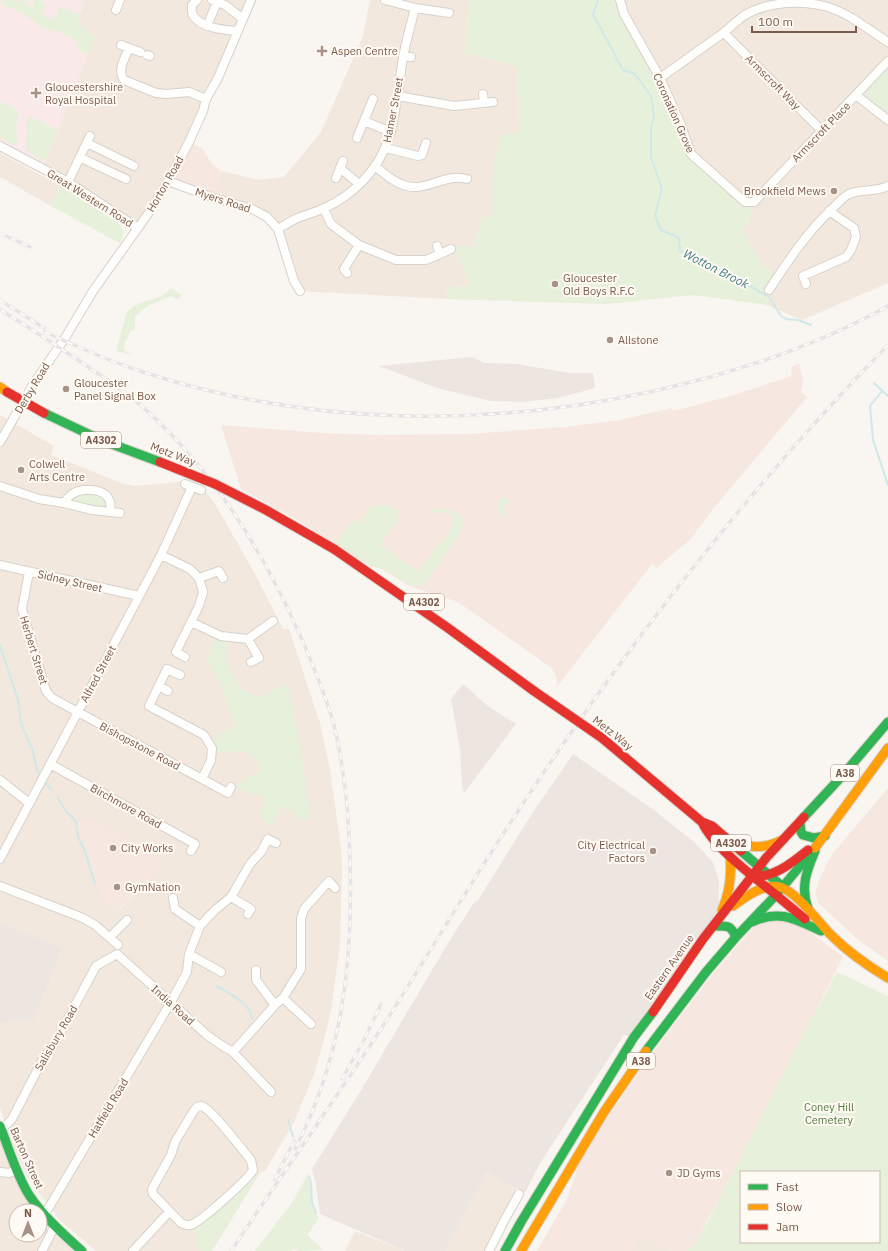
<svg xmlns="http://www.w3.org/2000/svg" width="888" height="1251" font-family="'IBM Plex Sans',sans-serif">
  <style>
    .residential { fill: #f2e8de; fill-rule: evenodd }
    .commercial { fill: #f6e8e1 }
    .industrial { fill: #ede5e0 }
    .medical { fill: #fae9e9 }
    .green { fill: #e7f0db; fill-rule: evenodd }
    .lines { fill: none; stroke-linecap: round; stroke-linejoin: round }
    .stream { stroke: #d0e8ea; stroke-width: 2 }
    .street-casing { stroke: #d7d1cb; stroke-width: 10 }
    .fast-casing { stroke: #d9d2cb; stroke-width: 11 }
    .slow-casing { stroke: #d9d2cb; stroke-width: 11 }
    .jam-casing { stroke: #d9d2cb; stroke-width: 11 }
    .street { stroke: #fefefd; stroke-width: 8 }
    .fast { stroke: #30b455; stroke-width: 9 }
    .slow { stroke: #ff9f0a; stroke-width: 9 }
    .jam { stroke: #e5322d; stroke-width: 9 }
    .rail-casing { stroke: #e6e3e7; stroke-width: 3.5 }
    .rail { stroke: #fffaf3; stroke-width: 2; stroke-dasharray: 6; stroke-linecap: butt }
    .jam-bridge-casing { stroke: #dad1cc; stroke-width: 11; stroke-linecap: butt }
    .jam-bridge { stroke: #e5322d; stroke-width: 9 }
    .poi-dot { fill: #a69286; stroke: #fffaf3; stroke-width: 1.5 }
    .labels { text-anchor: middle; stroke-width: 4; stroke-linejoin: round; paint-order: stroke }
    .shield { fill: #fffaf3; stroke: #a28b7f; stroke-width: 1 }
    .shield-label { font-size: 10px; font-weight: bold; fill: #7a5c4d }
    .poi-label { font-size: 11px; fill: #7a5c4d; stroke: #fffaf3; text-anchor: start }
    .street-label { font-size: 11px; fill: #7a5c4d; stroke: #fffaf3 }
    .park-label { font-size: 11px; fill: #537a41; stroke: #fffaf3 }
    .water-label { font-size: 12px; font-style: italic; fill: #437c86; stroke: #fffaf3 }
  </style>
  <rect width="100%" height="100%" fill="#f9f5f0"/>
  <path class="residential" d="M85 0H251L203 111 138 228 43 168 77 21Z
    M370 0H469L465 52 518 67 519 132 491 180V217L482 218 473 246H453L471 286 448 287 446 299 300 291 278 229 267 217 214 198 221 171 259 180 284 177 321 132 363 36Z
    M620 0H888V283L802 320 767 305 769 290 778 276 762 264 740 229 747 224 751 214 745 202 691 154Z
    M0 153 61 186 49 205 0 177Z
    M0 415 54 446 51 455 124 484 135 486 187 481 202 487 214 502 255 574 283 629H289L320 723 330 770 341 848 342 865 340 943 331 1011 321 1051 314 1074 294 1122 265 1171 260 1173 212 1251H96L60 1220 28 1178 14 1148 0 1108V1023L20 1020 62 948 0 922ZM78 822 165 862 119 910 104 902Z
    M0 1135 36 1211H16V1235H40V1215L77 1251H0Z
    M487 1172 517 1188 504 1221 489 1251H445Z
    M355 1231 404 1251H345Z
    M640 1234 667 1248 669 1251H631Z"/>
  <path class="commercial" d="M189 142 202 148 212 164 221 171 214 198 168 181Z
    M799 364 803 380 801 392 807 397 714 508 690 540 663 562 657 568 652 564 556 688 557 680 553 669 458 602 409 586 380 568 370 566 294 518 241 489 221 425 322 433 378 435 467 434 565 427 620 420 672 408 673 411 727 397 792 376 791 367Z
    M888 788V961L861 942 830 914 819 904 815 894 818 883 827 863 834 852Z
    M89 819 165 862 118 910 104 902 78 822Z
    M781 918 810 932 843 957 743 1153 695 1244 686 1251H669L667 1248 640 1234 631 1251H537L568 1197 575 1176V1171L602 1125 659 1044 716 970 756 925Z"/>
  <path class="industrial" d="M472 357 484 363 517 364 569 373H593L595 388 558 398 522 402 491 401 437 388 379 366Z
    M463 684 489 707 516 724 464 793 462 786 460 749 451 699Z
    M573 754 654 810 694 842 713 862 719 881 718 919 634 1037 624 1035 540 1163 525 1193 487 1172 445 1251H405L320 1214 316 1185 312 1169 363 1087 445 948 475 901 477 902 531 815Z
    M0 922 62 948 32 1022 20 1020 0 1023Z"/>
  <path class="medical" d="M0 0H85L77 21 95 37 43 168 0 146Z"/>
  <path class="green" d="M1 0 26 1 29 0 28 5 33 6 34 0H39L46 5 42 15 54 20 60 7 80 14 77 21 95 37 88 55 78 50V45L76 41 70 37 57 31H51L39 25 21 12 1 4Z
    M469 0H620L660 78 691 154 745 202H754C752 213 750 222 741 229L762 264 778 276 769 290 767 305 693 295 606 304 446 299 448 287 471 286 453 246H473L482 217H491V180L500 135 519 132 518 67 465 52Z
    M888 67V111L885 112 867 98 866 91Z
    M0 101 19 111 16 127 18 140 16 144 13 145 0 137Z
    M29 116 58 130 45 161 27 151C25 146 26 143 27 138 27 130 25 124 29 116Z
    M61 186 117 222 121 226 124 233 120 243 49 205Z
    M171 288 181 295V297L176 299 172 296 147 306 135 317V329L130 331C129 338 123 342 124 350L132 355 116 351 126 314C136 297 159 304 171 288Z
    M92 493C100 496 106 499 106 508L93 506 70 501C76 494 84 494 92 493Z
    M503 497 509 500 503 508 507 511 503 517C498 512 495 508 498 501Z
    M378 505 392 506V508L399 510 398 520 380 545 419 572 434 551V547H436L442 542 454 525C454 510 442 512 431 513V509C442 510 455 508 462 518V525L464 527 426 582 419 586H412L386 570 371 565 336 543 353 519 359 523 369 508 371 506Z
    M217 634 227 637V665L241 689 258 697 288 683 300 748 309 809 308 823 281 805 272 827 265 822 260 814 264 797 231 787 260 771C254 744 233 751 212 754L210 745 217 736 235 725 221 686 207 661Z
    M837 972 888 996V1251H686L695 1244 709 1219 805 1031ZM741 1172H879V1242H741Z
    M260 1172 212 1251H199L196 1247 197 1240 195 1224 214 1211Z
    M307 1176C314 1190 308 1207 319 1218L307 1235 323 1250 299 1251 293 1249 292 1251H255L291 1204Z"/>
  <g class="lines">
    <path class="stream" d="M598 0 593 14 623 70 635 74 651 96 654 115 651 128V157L662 189 655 216 661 230 679 238 680 251 697 256 769 297 781 316 786 319 798 320 811 325
      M874 383 888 396
      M882 391 870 406 873 440 888 485
      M0 646 18 700 21 724 32 748 37 770 39 774
      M46 783 51 789
      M58 798 65 810 76 821 78 837 85 851 95 884
      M216 986C228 992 252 1005 252 1019
      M288 1119 293 1137
      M309 1176 311 1184 312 1202 316 1213"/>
    <defs>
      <path id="street" d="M197 0 192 5C192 8 191 12 193 15 200 28 224 30 238 31
        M212 0 225 5 243 19
        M385 0 415 8 449 13
        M620 0 624 14 660 78 681 125 691 154 745 202H754L888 61
        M116 10 120 0
        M207 26 217 2
        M724 33 822 131
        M121 45 140 52
        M129 48C125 58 117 70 124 80L156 93 166 94 189 92 206 99
        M147 55 150 56
        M403 56 411 57
        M660 78C680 64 699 50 719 36 728 30 736 21 745 15 769 1 802 0 828 7 850 14 869 30 888 42
        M483 94 484 103
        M856 95 888 120
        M398 96 454 106 493 102
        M364 121 391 132
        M357 138 373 99
        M87 143 134 166
        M0 146 68 182 138 228
        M386 148 418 156 422 155 426 143
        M81 158 126 179
        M376 167C384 173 392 181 401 184 425 195 444 172 467 179
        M340 168 359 184
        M336 178 343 161
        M168 181 214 198 252 209 267 217 278 229 294 281 300 291
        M68 182 90 136
        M324 209 331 224 359 245 396 260H426L440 254 437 246
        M278 229C285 225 292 220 300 217 315 212 330 207 344 197 397 159 393 116 403 58 406 41 411 24 415 8
        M440 254 451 249
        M347 273 344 269 359 245
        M806 284 803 276 846 257 851 250 856 237 854 228 829 211
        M769 290C788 261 807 232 833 208 838 203 843 197 849 194 861 189 876 192 888 186
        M0 442 34 383 65 338 93 291 150 211 168 181 189 142 203 111 206 99 218 78 251 0
        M185 484 201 490
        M0 486 39 499 64 503 92 510 120 513
        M64 503C66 500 69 496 72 494 83 487 106 488 110 502 111 505 110 509 110 512
        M161 555 190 569 199 578 203 592 199 606 176 652 185 657
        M0 565 139 596
        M29 572 22 609 46 691 52 698 202 779
        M199 578 219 571 223 578
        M191 622 221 636 248 639 273 621
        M248 639 259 658 251 662
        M180 675 167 669 149 706 204 735 212 748 211 760 202 779 228 793 231 787
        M159 686 168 691
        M50 764 195 844 191 851
        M0 780 29 803
        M0 859 161 555 192 487
        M0 886 83 918 95 925 118 945
        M231 897 251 909 248 914
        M173 898 175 909 200 926
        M110 937 127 920
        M189 954 221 972
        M256 970V980L275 1005
        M283 998 311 1024
        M233 1052 275 1005 283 998 301 969V919L304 909 329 881 335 888
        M201 1106C211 1108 239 1146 247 1155L251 1160 253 1170C247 1180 200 1223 190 1225 187 1226 184 1224 181 1223L153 1194 152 1189 171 1155 175 1142 193 1112 197 1107Z
        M0 1127 6 1125 12 1119 42 1061 56 1041 96 966 117 954 207 1035 221 1045 233 1052 271 1092
        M0 1172 9 1173 17 1170
        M45 1214 171 1002 187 972 189 954 200 926 215 910 231 897 250 864 261 852 268 839 276 843
        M42 1251 55 1226
        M133 1251 169 1212
        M489 1251 504 1221 519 1194"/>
      <path id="fast" d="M44 413 101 440 160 462
        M804 817 843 775 888 722
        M800 822 801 832 803 835 814 838 825 836
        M741 851 783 887
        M808 908C800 887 807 870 815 851
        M752 922C780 909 795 919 821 931
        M714 926C727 926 730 924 736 937
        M646 1051 706 972 736 937 776 895 815 848
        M0 1126C9 1149 16 1174 29 1195 43 1216 63 1234 82 1251
        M505 1251 521 1222 634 1037 653 1012"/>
      <path id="slow" d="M0 387 7 392
        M733 842C751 848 765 849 782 840
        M815 848 888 748
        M733 906C745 897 764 883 780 887 797 892 819 923 831 935 848 952 868 966 888 978
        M722 910C730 892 732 876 730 856
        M521 1251 604 1112 646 1051"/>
      <path id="jam" d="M334 549 448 628 534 691
        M602 738 702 822 712 826 741 851
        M702 822C713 847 754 877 776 895
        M762 876C780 873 794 861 808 850
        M776 895 805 919
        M653 1012 703 939 766 858 804 817"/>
    </defs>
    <use href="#street" class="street-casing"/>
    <use href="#fast" class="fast-casing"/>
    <use href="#slow" class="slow-casing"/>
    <use href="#jam" class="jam-casing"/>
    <use href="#street" class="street"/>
    <use href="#fast" class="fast"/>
    <use href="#slow" class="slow"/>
    <use href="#jam" class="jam"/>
    <defs>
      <path id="rail" d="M0 233 30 247
        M0 300 44 328
        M1 310C34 331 67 352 100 375 116 386 132 397 147 411 212 470 259 545 295 624 310 657 324 690 334 725 345 770 349 816 350 862 353 964 342 1058 295 1149
        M45 332C78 347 111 362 146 373 310 426 487 428 654 391 735 373 816 346 888 306
        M342 1079 365 1038 381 1004
        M275 1179 294 1141
        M231 1251C280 1177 331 1106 379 1032 422 965 462 897 505 831 617 658 744 493 888 345"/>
    </defs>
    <use href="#rail" class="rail-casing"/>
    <use href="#rail" class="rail"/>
    <defs>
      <path id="jam-bridge" d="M7 392 44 413
        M160 462 215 484 266 510 334 549
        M534 691 602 738"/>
    </defs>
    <use href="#jam-bridge" class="jam-bridge-casing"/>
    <use href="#jam-bridge" class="jam-bridge"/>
  </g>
  <g class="poi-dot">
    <path d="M320 45h4v4h4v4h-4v4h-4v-4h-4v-4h4z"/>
    <path d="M34 87h4v4h4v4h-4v4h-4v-4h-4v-4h4z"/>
    <circle cx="834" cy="191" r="4"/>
    <circle cx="555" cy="284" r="4"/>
    <circle cx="610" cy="340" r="4"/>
    <circle cx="66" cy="389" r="4"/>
    <circle cx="21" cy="470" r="4"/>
    <circle cx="113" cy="848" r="4"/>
    <circle cx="653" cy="851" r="4"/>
    <circle cx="117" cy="887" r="4"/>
    <circle cx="669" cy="1173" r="4"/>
  </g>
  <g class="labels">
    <g class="shield">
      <rect x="81" y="432" width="40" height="16" rx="3"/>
      <rect x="404" y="594" width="40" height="16" rx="3"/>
      <rect x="831" y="765" width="28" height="16" rx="3"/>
      <rect x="711" y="835" width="40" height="16" rx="3"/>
      <rect x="627" y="1053" width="28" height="16" rx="3"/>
    </g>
    <g class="shield-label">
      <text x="101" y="444">A4302</text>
      <text x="424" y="606">A4302</text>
      <text x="845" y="777">A38</text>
      <text x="731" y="847">A4302</text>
      <text x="641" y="1065">A38</text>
    </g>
    <g class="poi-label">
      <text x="331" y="55">Aspen Centre</text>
      <text x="45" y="91">Gloucestershire<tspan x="45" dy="13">Royal Hospital</tspan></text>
      <text x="826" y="195" text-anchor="end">Brookfield Mews</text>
      <text x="563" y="282">Gloucester<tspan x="563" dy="13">Old Boys R.F.C</tspan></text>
      <text x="618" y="344">Allstone</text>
      <text x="74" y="387">Gloucester<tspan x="74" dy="13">Panel Signal Box</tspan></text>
      <text x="29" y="468">Colwell<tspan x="29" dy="13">Arts Centre</tspan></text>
      <text x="645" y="849" text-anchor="end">City Electrical<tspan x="645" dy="13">Factors</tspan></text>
      <text x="121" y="852">City Works</text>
      <text x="125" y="891">GymNation</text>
      <text x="677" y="1177">JD Gyms</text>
    </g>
    <g class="street-label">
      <text transform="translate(773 82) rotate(45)" y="4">Armscroft Way</text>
      <text transform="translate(393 110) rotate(-79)" y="4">Hamer Street</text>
      <text transform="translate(674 113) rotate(66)" y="4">Coronation Grove</text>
      <text transform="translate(821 132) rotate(-46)" y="4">Armscroft Place</text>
      <text transform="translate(165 184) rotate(-60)" y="4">Horton Road</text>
      <text transform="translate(90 198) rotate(32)" y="4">Great Western Road</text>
      <text transform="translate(223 200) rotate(18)" y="4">Myers Road</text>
      <text transform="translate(32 388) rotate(-59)" y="4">Derby Road</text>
      <text transform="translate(173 454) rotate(21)" y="4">Metz Way</text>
      <text transform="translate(70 581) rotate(13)" y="4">Sidney Street</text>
      <text transform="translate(34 650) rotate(73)" y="4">Herbert Street</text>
      <text transform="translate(98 674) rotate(-62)" y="4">Alfred Street</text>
      <text transform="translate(613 733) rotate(38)" y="4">Metz Way</text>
      <text transform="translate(140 746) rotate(28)" y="4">Bishopstone Road</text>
      <text transform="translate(126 806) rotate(29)" y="4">Birchmore Road</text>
      <text transform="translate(669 967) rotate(-55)" y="4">Eastern Avenue</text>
      <text transform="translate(173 1005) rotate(42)" y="4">India Road</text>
      <text transform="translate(56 1038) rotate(-60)" y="4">Salisbury Road</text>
      <text transform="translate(108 1108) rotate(-59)" y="4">Hatfield Road</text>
      <text transform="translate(27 1158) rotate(66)" y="4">Barton Street</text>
    </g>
    <g class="park-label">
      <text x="829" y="1111">Coney Hill<tspan x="829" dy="13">Cemetery</tspan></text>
    </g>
    <g class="water-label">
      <text transform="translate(716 269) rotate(27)" y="4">Wotton Brook</text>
    </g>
  </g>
  <rect x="740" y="1171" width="140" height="72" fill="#fffaf3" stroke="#cabbb1"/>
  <rect x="748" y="1184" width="20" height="6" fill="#30b455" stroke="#cabbb1"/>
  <text x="776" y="1191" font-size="12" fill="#7a5c4d">Fast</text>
  <rect x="748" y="1204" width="20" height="6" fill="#ff9f0a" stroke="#cabbb1"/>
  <text x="776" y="1211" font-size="12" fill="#7a5c4d">Slow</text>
  <rect x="748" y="1224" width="20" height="6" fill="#e5322d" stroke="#cabbb1"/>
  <text x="776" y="1231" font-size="12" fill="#7a5c4d">Jam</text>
  <g transform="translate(28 1223)"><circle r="19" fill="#fffaf3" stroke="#cabbb1"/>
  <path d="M0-3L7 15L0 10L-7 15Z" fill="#a69286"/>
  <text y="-6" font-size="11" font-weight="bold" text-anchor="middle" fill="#7a5c4d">N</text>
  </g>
  <path d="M752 26v6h104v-6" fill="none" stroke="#7a5c4d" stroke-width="2"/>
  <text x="758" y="26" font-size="12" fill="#7a5c4d" stroke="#fffaf3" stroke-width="3" paint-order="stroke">100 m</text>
</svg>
